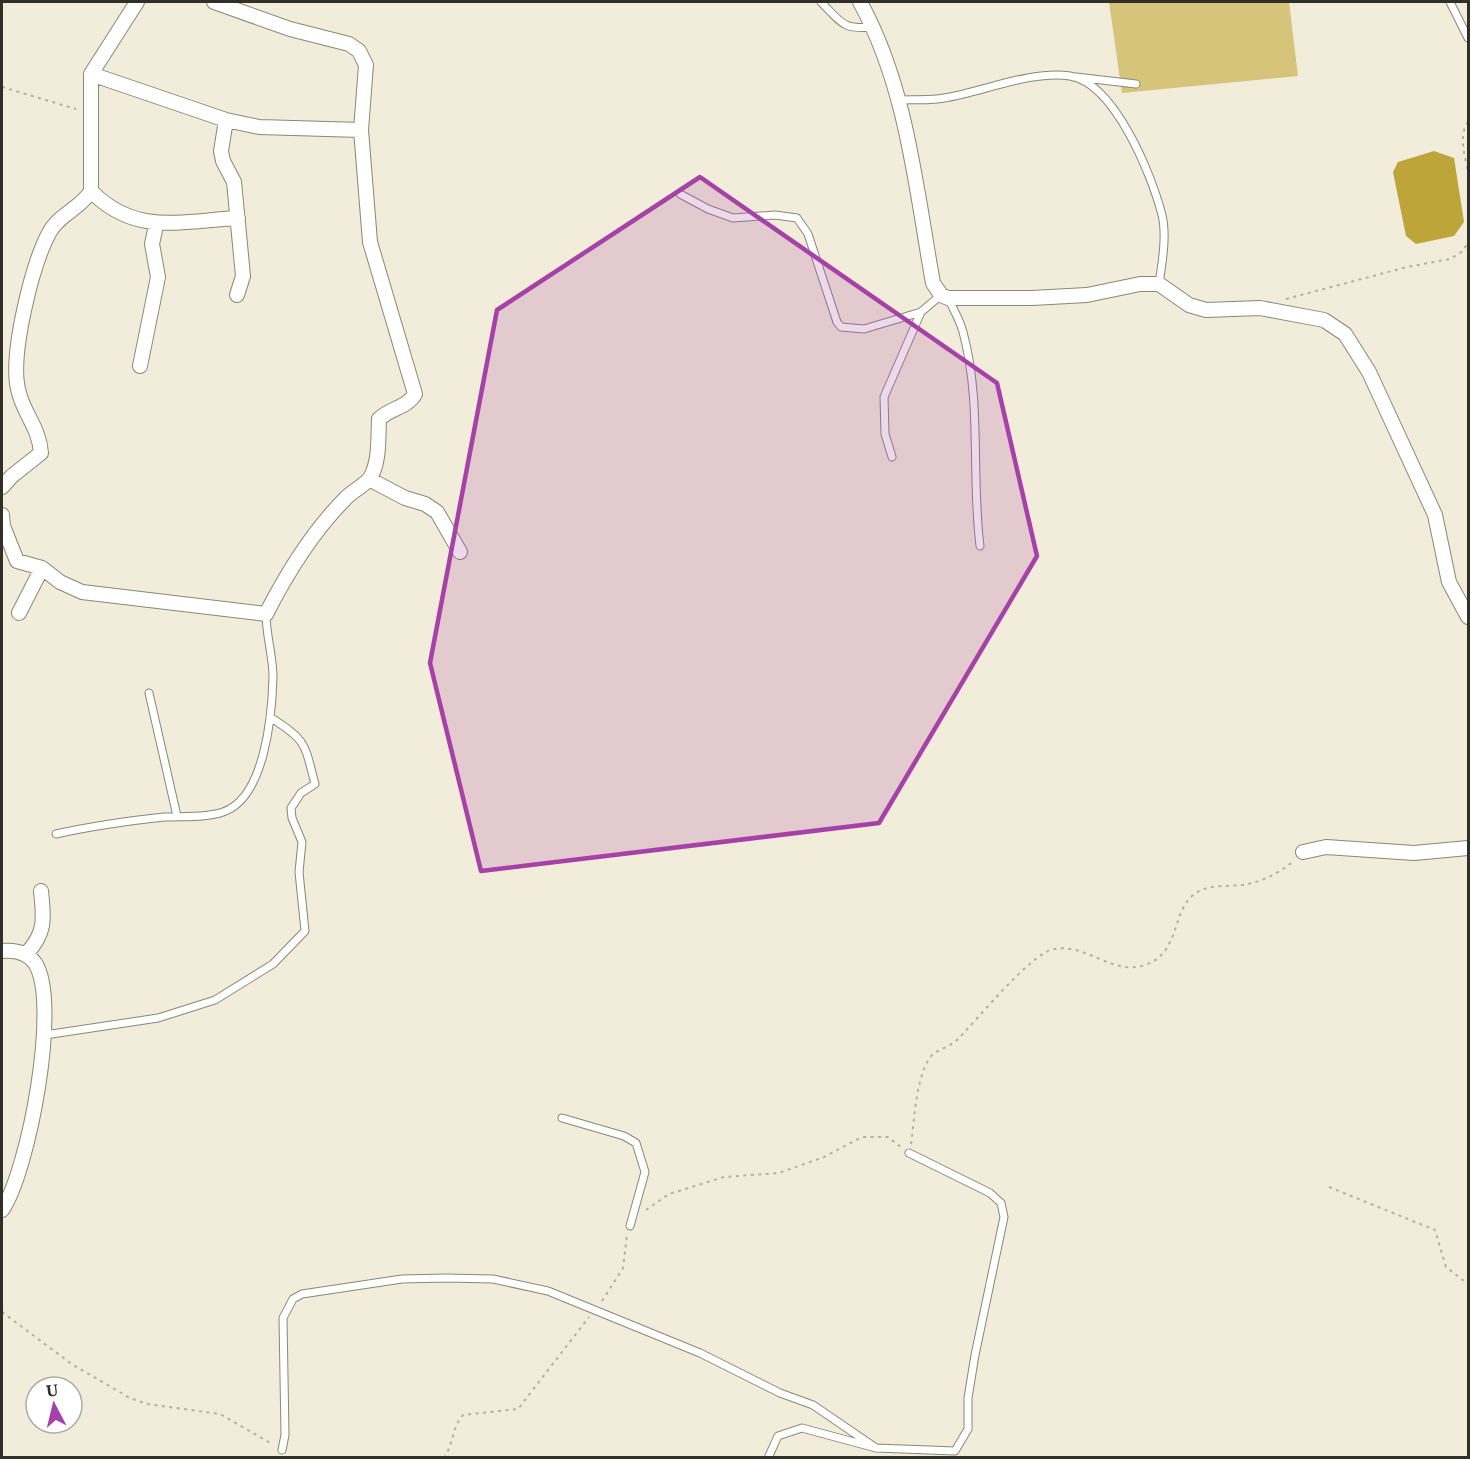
<svg xmlns="http://www.w3.org/2000/svg" width="1470" height="1459" font-family="'IBM Plex Serif',serif">
  <style>
    .green { fill: #d6c47b }
    .water { fill: #bda539 }
    .lines { fill: none; stroke-linecap: round; stroke-linejoin: round }
    .service-casing { stroke: #8b8775; stroke-width: 9 }
    .minor-casing { stroke: #8b8775; stroke-width: 16 }
    .path { stroke: #b4b0a0; stroke-width: 2; stroke-dasharray: 3 4.5; stroke-linecap: butt }
    .service { stroke: #fff; stroke-width: 7 }
    .minor { stroke: #fff; stroke-width: 14 }
    .marked { fill: #a641a7; fill-opacity: 0.2; stroke: #a641a7; stroke-width: 4.5; stroke-linejoin: round }
  </style>
  <rect width="100%" height="100%" fill="#f2edda"/>
  <path class="green" d="M1109 2H1289L1298 76 1122 93Z"/>
  <path class="water" d="M1434 151 1454 158 1464 222 1454 236 1416 244 1406 236 1393 172 1398 162Z"/>
  <g class="lines">
    <defs>
      <path id="service" d="M821 2C842 23 842 30 874 27
        M1450 2 1468 38
        M1076 77 1136 84
        M899 100C914 99 930 101 944 98 982 92 1032 70 1070 76 1115 83 1152 176 1162 215 1167 236 1162 263 1159 284
        M680 194 708 209 733 218 775 215 797 218 808 234 837 322 841 327 864 329 921 312 941 295
        M948 298C953 309 960 320 963 332 982 402 971 475 980 546
        M892 457 885 434 884 397 921 312
        M149 693 177 816
        M56 834C92 826 127 821 164 817 182 816 206 818 223 812 265 798 272 715 273 677 273 656 266 635 266 614
        M45 1035 158 1018 215 1000 273 964 305 931 299 872 302 842 292 818 291 808 301 793 315 784C304 742 307 741 270 717
        M562 1118 624 1136 636 1143 645 1172 630 1226
        M282 1450 285 1435 283 1318 293 1299 302 1294 402 1279 446 1278 493 1279 548 1291 700 1353 780 1393 813 1405 876 1448
        M768 1458 778 1436 802 1428 876 1448 955 1451 968 1429V1398L975 1355 1004 1217 1001 1203 990 1193 909 1153"/>
      <path id="minor" d="M860 2C907 87 916 189 933 283L941 295 948 298H1032L1087 295 1140 284H1159L1189 305 1206 310 1260 308 1324 320 1345 334 1369 372 1435 515 1449 582 1468 617
        M91 74 226 120 259 127 361 130
        M226 120 221 151 223 161 234 182 243 276 237 295
        M91 191C135 236 181 221 238 218
        M140 366 158 277 152 244 156 225
        M369 479 405 498 425 504 437 512 460 552
        M2 487 12 476 41 453C39 426 23 414 18 389 10 354 32 265 49 233 58 215 81 208 91 191V74L137 2
        M2 515 3 526 17 561 42 568 19 613
        M42 568 60 582 82 592 266 614C287 573 312 532 345 499 352 491 364 486 370 478 380 462 378 437 379 419 390 408 407 408 415 394L370 242 361 130 366 65 359 51 349 44 290 29 214 2
        M1303 852 1326 847 1414 853 1468 848
        M2 951C14 950 27 952 35 963 61 1002 28 1173 2 1210
        M26 954C46 933 44 919 41 891"/>
    </defs>
    <use href="#service" class="service-casing"/>
    <use href="#minor" class="minor-casing"/>
    <path class="path" d="M2 87 76 109
      M1468 122C1458 136 1465 156 1468 171
      M1286 299 1407 267 1450 259 1463 251 1468 242
      M911 1144C915 1117 915 1083 929 1059 934 1050 951 1047 958 1039 977 1020 1031 953 1054 949 1087 943 1112 976 1145 965 1179 954 1172 914 1192 896 1207 882 1230 888 1248 884 1263 881 1281 872 1292 862
      M1329 1187 1435 1230 1446 1267 1468 1284
      M646 1210 669 1194 724 1177 779 1173 824 1157 862 1137H888L901 1147
      M602 1301 623 1268 627 1235
      M2 1312 73 1365 130 1398 147 1404 220 1414 272 1444
      M444 1458C453 1445 452 1427 463 1415L518 1409 589 1317"/>
    <use href="#service" class="service"/>
    <use href="#minor" class="minor"/>
  </g>
  <path class="marked" d="M700 177 997 383 1037 556 879 823 481 871 430 663 497 310Z"/>
  <rect width="1470" height="1459" fill="none" stroke="#312f28" stroke-width="6"/>
  <g transform="translate(54 1405) rotate(353)"><circle r="28" fill="#ffffff" stroke="#adaca9" stroke-width="1.5"/>
  <path d="M0-4.5L10 22L0 15L-10 22Z" fill="#a641a7"/>
  <text y="-9" font-size="16" font-weight="bold" text-anchor="middle" fill="#312f28">U</text>
  </g>
</svg>
